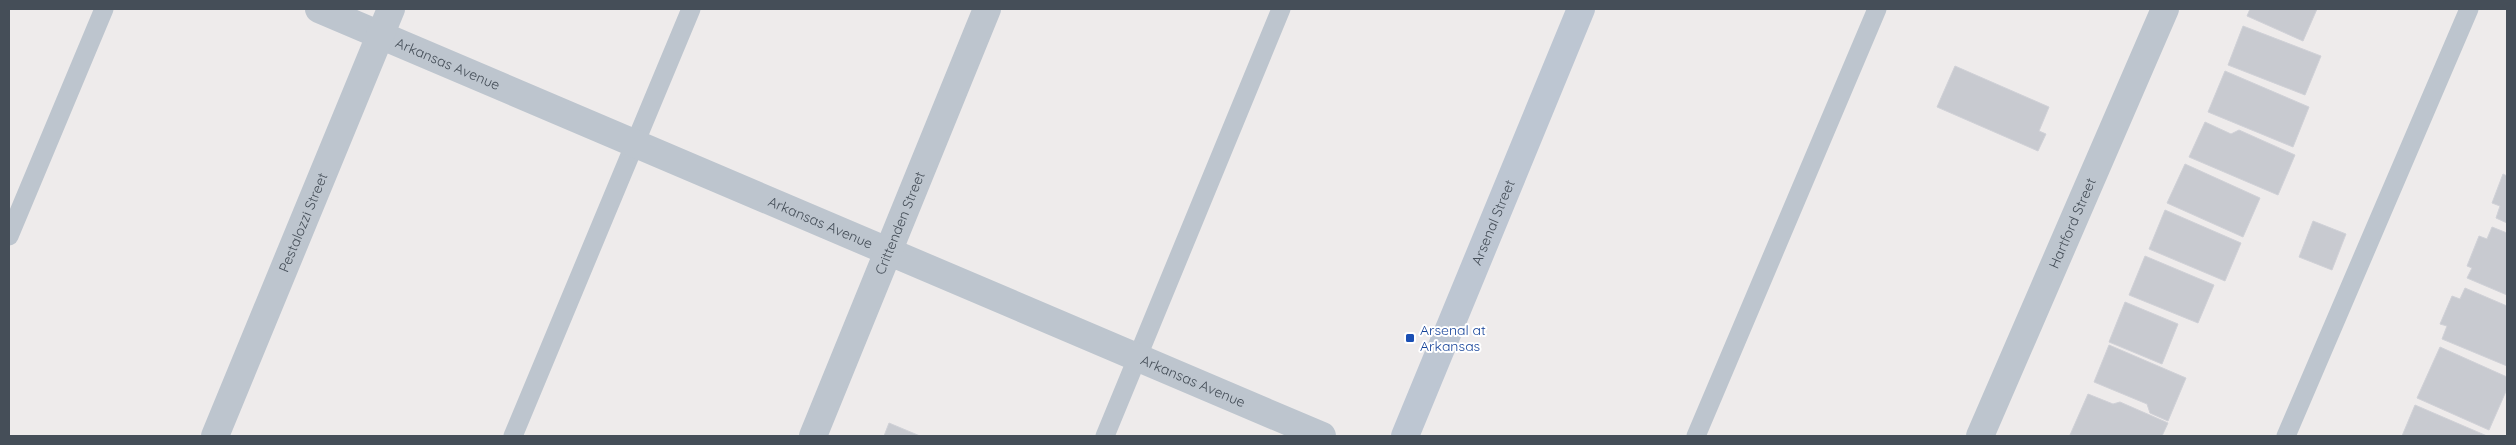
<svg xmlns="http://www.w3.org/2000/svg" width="2516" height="445" font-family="Quicksand,sans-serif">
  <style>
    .building { fill: #c8cad0; stroke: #d0d1d7 }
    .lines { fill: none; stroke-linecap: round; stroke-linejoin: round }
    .service { stroke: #bdc5ce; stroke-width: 19 }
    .minor { stroke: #bdc5ce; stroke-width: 28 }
    .secondary { stroke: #bdc6d2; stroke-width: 28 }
    .transit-dot { fill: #1a4fb4; stroke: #fff; stroke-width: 2 }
    .labels { text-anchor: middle; stroke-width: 4; stroke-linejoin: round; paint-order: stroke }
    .street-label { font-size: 14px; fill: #454e58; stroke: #fff }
    .transit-label { font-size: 14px; fill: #164399; stroke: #fff; text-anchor: start }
  </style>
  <rect width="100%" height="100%" fill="#eeebeb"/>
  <path class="building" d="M2250 9H2317L2303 41 2247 16Z
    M2243 26 2321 56 2305 95 2228 65Z
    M1955 66 2049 107 2039 131 2046 134 2038 151 1937 107Z
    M2225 71 2309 107 2293 147 2208 112Z
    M2205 122 2231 134 2239 130 2295 155 2278 195 2189 157Z
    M2185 164 2260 198 2243 237 2167 203Z
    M2503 174 2507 176V223L2496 218 2500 206 2492 203Z
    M2165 210 2241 243 2225 281 2149 249Z
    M2313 221 2346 234 2332 270 2299 257Z
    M2492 227 2507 233V295L2467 278 2472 268 2467 266 2479 236 2487 239Z
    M2145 256 2214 285 2198 323 2129 295Z
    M2465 288 2507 306V366L2442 339 2447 326 2440 324 2452 296 2460 299Z
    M2125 302 2178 324 2162 364 2109 342Z
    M2109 345 2186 378 2168 421 2150 413 2147 404 2094 382Z
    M2440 347 2507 377V389L2489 430 2417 398Z
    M2088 394 2113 404 2120 402 2168 423 2162 436 2070 435Z
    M2415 405 2487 436H2402Z
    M889 423 920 436H884Z"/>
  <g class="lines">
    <path class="service" d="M9 236 104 9
      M513 436 691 9
      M1105 436 1281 9
      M1696 436 1877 9
      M2286 436 2469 9"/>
    <g class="minor">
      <path id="s1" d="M319 9 1322 436"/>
      <path id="s2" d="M215 436 391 9"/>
      <path id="s3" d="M813 436 987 9"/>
      <path id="s4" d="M1980 436 2165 9"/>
    </g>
    <path class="secondary" id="s5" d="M1405 436 1581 9"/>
  </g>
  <rect class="transit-dot" x="1405" y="333" width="10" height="10" rx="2.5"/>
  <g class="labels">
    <g class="street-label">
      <text dy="5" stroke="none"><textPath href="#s1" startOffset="140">Arkansas Avenue</textPath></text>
      <text dy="5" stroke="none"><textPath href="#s4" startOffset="232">Hartford Street</textPath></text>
      <text dy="5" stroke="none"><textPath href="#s2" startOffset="231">Pestalozzi Street</textPath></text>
      <text dy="5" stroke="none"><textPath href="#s1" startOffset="545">Arkansas Avenue</textPath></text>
      <text dy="5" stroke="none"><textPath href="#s3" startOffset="230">Crittenden Street</textPath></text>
      <text dy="5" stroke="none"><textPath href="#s5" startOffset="231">Arsenal Street</textPath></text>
      <text dy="5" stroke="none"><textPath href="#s1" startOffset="950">Arkansas Avenue</textPath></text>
    </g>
    <g class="transit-label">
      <text x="1420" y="335">Arsenal at<tspan x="1420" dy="16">Arkansas</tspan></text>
    </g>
  </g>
  <rect width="2516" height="445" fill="none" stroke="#454e58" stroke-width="20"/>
</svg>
